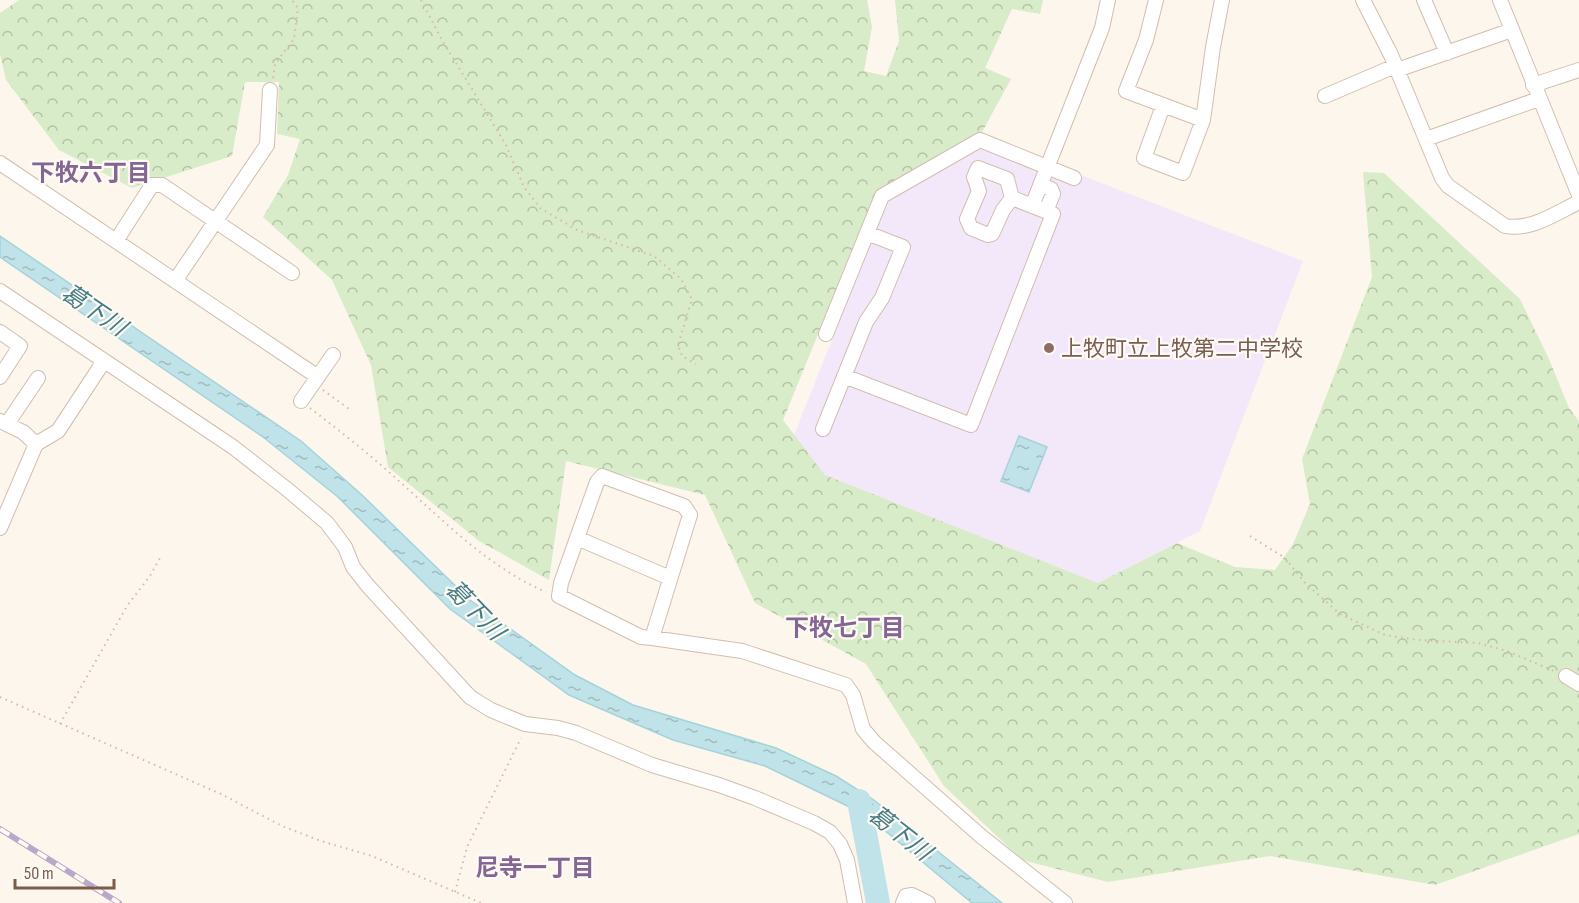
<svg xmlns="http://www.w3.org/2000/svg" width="1579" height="903" font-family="'Sofia Sans Condensed','Noto Sans JP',sans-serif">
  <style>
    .education { fill: #f3e8fa }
    .forest { fill: url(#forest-crowns) }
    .water { fill: url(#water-ripples); stroke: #a5d3da; stroke-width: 1.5 }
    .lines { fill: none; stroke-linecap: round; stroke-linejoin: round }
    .river { stroke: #bfe3e8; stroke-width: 24 }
    .minor-casing { stroke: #d1beb0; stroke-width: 16 }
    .path { stroke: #d9b8a5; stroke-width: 2; stroke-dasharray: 1.5 4.5; stroke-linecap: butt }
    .minor { stroke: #fff; stroke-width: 14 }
    .rail-casing { stroke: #b9a8c9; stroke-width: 6 }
    .rail { stroke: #fffaf3; stroke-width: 4; stroke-dasharray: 11; stroke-linecap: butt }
    .education-dot { fill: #8d6e63; stroke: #fffaf3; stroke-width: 2 }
    .labels { text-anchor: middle; stroke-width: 4.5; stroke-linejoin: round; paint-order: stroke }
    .education-label { font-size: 22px; fill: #785e54; stroke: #fffaf3; text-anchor: start }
    .neighbourhood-label { font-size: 24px; font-weight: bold; fill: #846695; stroke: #fffaf3 }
    .water-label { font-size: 24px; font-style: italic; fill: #437c86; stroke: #fffaf3 }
  </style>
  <defs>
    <pattern id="forest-crowns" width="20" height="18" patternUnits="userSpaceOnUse" patternTransform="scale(1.5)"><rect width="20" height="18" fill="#d8ecc9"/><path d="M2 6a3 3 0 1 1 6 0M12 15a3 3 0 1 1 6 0" fill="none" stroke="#b4c2a5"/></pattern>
    <pattern id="water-ripples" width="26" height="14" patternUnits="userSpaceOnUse" patternTransform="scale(1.5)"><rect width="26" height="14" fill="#bfe3e8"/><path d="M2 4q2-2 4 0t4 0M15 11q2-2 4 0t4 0" fill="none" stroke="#a0bbbe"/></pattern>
  </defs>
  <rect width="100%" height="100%" fill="#fdf6ec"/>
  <path class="education" d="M979 146 1078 174 1303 261 1200 531 1098 583 825 475 794 435 887 202Z"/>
  <path class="forest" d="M19 0H867L872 27 864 71 886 76 899 41 895 0H1043L1040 14 1012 9 985 68 1011 79 981 134 875 195 783 420 825 475 1098 583 1177 543 1235 567 1275 570 1293 544 1310 504 1302 459 1372 277 1363 172 1384 173 1520 299 1549 359 1569 408 1579 421V834L1435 885 1270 856 1108 882 1022 860 944 786 866 664 755 603 705 495 566 461 549 580 479 541 388 467 371 365 332 280 263 217 288 175 300 139 277 134 279 82H245L232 156 132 188 59 150 6 80 0 54V13Z"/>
  <path class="water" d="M0 236 301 441 362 495 470 600 575 675 633 705 776 748 836 776 874 800 1002 903H972L866 815 765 766 673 740 569 695 450 609 338 497 263 437 0 257Z
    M1019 436 1047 447 1029 492 1001 481Z"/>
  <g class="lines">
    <path class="river" d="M859 801 878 903"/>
    <defs>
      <path id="minor" d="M1156 0 1146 40 1126 91 1203 120
        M1363 0 1391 55 1442 178 1448 186 1505 226C1531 231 1556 213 1579 202
        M1424 0 1447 53
        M1500 0 1579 195
        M1397 70 1512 30
        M1533 85 1579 70
        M1325 96 1395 66
        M1163 106 1144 158 1183 173 1203 120 1213 47 1222 0
        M1426 139 1539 99
        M0 163 318 377
        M1041 185 1051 189 1053 194 1046 211
        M1032 206 1102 28 1108 0
        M116 241 152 185H162L292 273
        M175 281 267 145 270 90
        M0 291 233 447 288 490 327 523 345 547 353 567 368 586 470 697 491 710 525 724 558 728 576 733 652 765 719 785 755 798 814 823 830 832 840 844 847 860 855 903
        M0 332 20 346 0 377
        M826 334 882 196 980 140 1074 178
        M844 376 971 425 1053 214 1012 198 1007 179 978 168 974 177 979 191 967 219 971 228 988 235 992 234 1003 210 1012 198
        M301 401 333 355
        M0 421 23 432 36 444
        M7 424 38 378
        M823 429 866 322 882 298 903 247 867 233
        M0 528 36 444 58 431 104 361
        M577 538 670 578
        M652 638 690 515 684 506 602 476 597 482 561 583 559 596 641 637 652 638 742 651 846 685 853 695 863 729 874 742 982 837 1065 903
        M1566 676 1579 684
        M903 903 906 896 912 895 928 903"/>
    </defs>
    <use href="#minor" class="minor-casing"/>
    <path class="path" d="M421 0 442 40 506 145 524 187 540 208 577 230 654 256 681 279 692 299 678 345 682 356 696 364
      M273 78 275 64 294 39 298 8 292 0
      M323 390 349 409
      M310 408C332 425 354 442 375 460 430 506 479 563 546 592
      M1250 536 1285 558 1306 584 1340 614 1385 635 1418 640 1478 643 1507 651 1554 671
      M0 697 221 794 282 826 321 841 372 856 481 903
      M60 724 127 606 150 576 160 558
      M455 892 467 847 521 738"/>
    <use href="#minor" class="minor"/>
    <defs>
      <path id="rail" d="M0 829 119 903"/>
    </defs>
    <use href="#rail" class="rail-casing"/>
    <use href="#rail" class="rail"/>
  </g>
  <circle class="education-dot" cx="1049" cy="348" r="6"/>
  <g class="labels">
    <g class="education-label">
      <text x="1061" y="356">上牧町立上牧第二中学校</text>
    </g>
    <g class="neighbourhood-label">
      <text x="91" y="181">下牧六丁目</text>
      <text x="845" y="636">下牧七丁目</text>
      <text x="535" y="876">尼寺一丁目</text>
    </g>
    <g class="water-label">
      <text transform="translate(94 310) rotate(34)" y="8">葛下川</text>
      <text transform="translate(475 610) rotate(46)" y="8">葛下川</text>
      <text transform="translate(900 833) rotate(38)" y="8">葛下川</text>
    </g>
  </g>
  <path d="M15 879v9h99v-9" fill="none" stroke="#7a5c4d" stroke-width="3"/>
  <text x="24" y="879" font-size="18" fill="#7a5c4d" stroke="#fffaf3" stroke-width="4.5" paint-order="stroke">50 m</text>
</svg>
